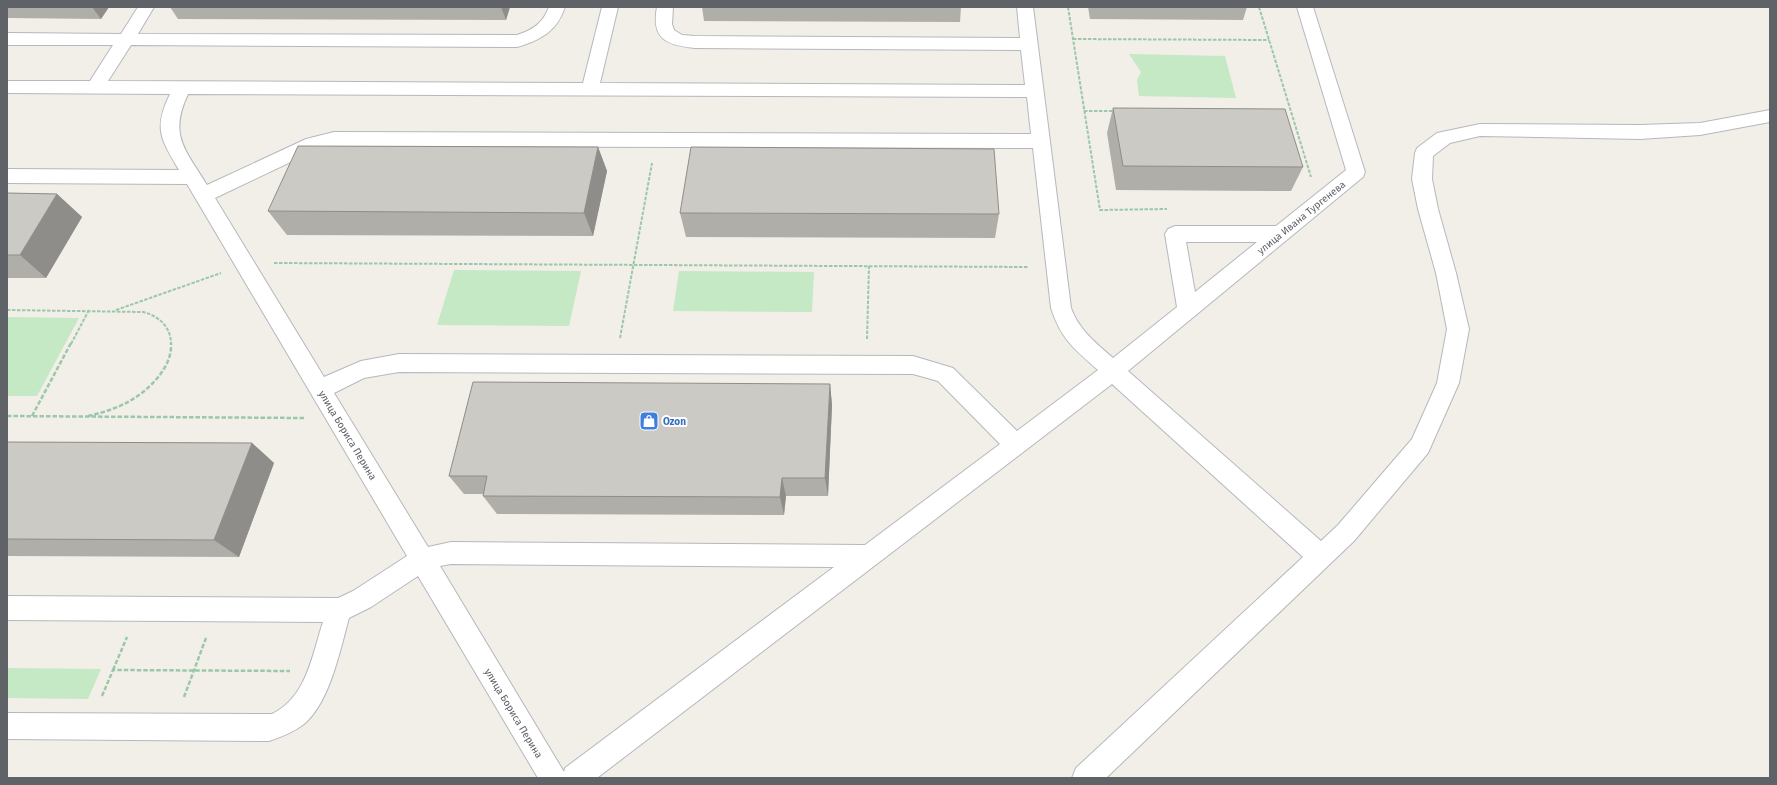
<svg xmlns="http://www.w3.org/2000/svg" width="1777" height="785" font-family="'Fira Sans',sans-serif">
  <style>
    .green { fill: #c5e8c5 }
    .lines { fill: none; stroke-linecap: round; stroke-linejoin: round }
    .minor-casing { stroke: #b5b8bc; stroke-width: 2 }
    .path-far1 { stroke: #9cc7a9; stroke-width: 2; stroke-dasharray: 3.5 1.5; stroke-linecap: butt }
    .path { stroke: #9cc7a9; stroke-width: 2.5; stroke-dasharray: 4.5 2; stroke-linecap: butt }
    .minor { fill: #fff; fill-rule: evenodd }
    .wall { fill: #afaea9 }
    .shaded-wall { fill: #8f8d8a }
    .building { fill: #cccac5; stroke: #8f8d8a }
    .labels { text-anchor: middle; stroke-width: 4; stroke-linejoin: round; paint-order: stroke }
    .street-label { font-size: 10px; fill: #5f6368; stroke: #fff }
    .shop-label { font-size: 10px; font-weight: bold; fill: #366cbe; stroke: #fff; text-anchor: start }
  </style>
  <rect width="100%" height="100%" fill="#f1efe8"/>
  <path class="green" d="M1129 54 1225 56 1236 98 1139 96 1137 80 1141 72Z
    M454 270 581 271 569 326 437 325Z
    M679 271 814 272 812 312 673 311Z
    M7 317 79 318 37 396H7Z
    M7 668 101 669 88 699 7 698Z"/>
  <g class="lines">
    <defs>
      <path id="minor" d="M138 7H154L138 34 517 35C533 30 543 23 549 7H565C557 31 541 40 517 47L131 45 108 81 583 83 602 7H618L600 83 1025 85 1021 50 695 48C666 45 651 39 657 7H673L672 24 674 30 682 35 695 36 1020 38 1017 7H1033L1071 308C1079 330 1096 343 1113 358L1177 307 1165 234 1168 229 1175 226H1276L1346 170 1297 7H1313L1365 172 1363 177 1128 371 1321 541 1338 525 1412 439 1437 383 1447 329 1436 273 1418 209 1412 179 1415 153 1417 148 1437 133 1480 124 1640 125 1700 123 1770 110V122L1700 135 1640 139 1480 136 1450 143 1433 156 1432 179 1438 209 1456 273 1469 329 1459 383 1428 453 1354 541 1106 778H1072L1076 768 1303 557 1112 384 597 778H538L418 576 371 607 349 618C340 650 330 702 304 724 294 732 281 737 269 741L7 739V713L272 714C307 697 312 655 323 622L7 620V596L338 598 353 591 407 556 187 184 7 183V169L179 170C161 139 153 129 170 94L7 93V81H90L113 45H7V33L121 34ZM188 94 1027 97 1031 134 334 132 306 139 207 185C186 150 168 136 188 94ZM334 146 1033 148 1051 308C1061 339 1074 349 1098 370L1017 431 953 368 913 356 399 354 361 361 324 377 215 198 318 149ZM1186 242H1257L1195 292ZM399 372 913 374 938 381 1000 444 865 545 451 542 428 547 334 393 364 378ZM451 564 834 567 565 768 564 772 440 566Z"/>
    </defs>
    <use href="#minor" class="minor-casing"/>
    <path class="path-far1" d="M1068 7 1100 210 1167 209
      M1259 7 1311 177
      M1073 39 1269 40
      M1084 111H1115
      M274 263 1029 267
      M7 310 143 312C159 316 171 327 171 344
      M116 310 221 273
      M620 338 652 163
      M867 339 869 266
      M71 344 89 310"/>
    <path class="path" d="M7 416 305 418
      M32 416 71 343
      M88 416C100 413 112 410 124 404 145 394 173 369 171 343
      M113 670 127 637
      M102 696 113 670 290 671
      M184 697 206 638"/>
    <use href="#minor" class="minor"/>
  </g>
  <path class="wall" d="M7 7H109L101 19 7 18Z
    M170 7H510L506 20 178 19Z
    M702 7H961L960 22 704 21Z
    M1088 7H1247L1243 20 1090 19Z
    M1113 108 1303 167 1291 191 1116 190 1107 133Z
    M598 147 607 171 593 236 287 235 268 211Z
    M7 193 57 194 82 217 46 278H7Z
    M680 213 999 214 995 238 686 237Z
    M830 384 832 405 828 496H786L784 515 497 514 483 496V494H464L449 476Z
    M7 442 252 443 274 463 239 557 7 556Z"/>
  <path class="shaded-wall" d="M92 7H109L101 19Z
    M501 7H510L506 20Z
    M598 147 607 171 593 236 584 213Z
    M57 194 82 217 46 278 20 255Z
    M830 384 832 405 828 496 825 478Z
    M252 443 274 463 239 557 214 540Z
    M782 478 786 496 784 515 780 497Z"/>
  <path class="building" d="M1113 108 1285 109 1303 167 1123 166Z
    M298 146 598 147 584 213 268 211Z
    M691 147 994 149 999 214 680 213Z
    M7 193 57 194 20 255H7Z
    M473 382 830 384 825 478H782L780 497 483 496 487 476H449Z
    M7 442 252 443 214 540 7 539Z"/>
  <defs>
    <symbol id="shop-square" viewBox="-11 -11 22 22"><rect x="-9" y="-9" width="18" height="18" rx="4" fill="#3f7fe0" stroke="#fff"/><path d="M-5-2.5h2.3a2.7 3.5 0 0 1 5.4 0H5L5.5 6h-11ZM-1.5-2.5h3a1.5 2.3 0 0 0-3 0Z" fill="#fff"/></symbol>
  </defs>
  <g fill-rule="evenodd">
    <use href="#shop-square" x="638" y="410" width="22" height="22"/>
  </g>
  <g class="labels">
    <g class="street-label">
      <text transform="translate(1301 217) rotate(-39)" y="4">улица Ивана Тургенева</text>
      <text transform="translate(348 435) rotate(59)" y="4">улица Бориса Перина</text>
      <text transform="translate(514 713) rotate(59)" y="4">улица Бориса Перина</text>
    </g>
    <g class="shop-label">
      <text x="663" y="425">Ozon</text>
    </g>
  </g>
  <rect width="1777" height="785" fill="none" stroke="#5f6368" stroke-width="16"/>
</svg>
